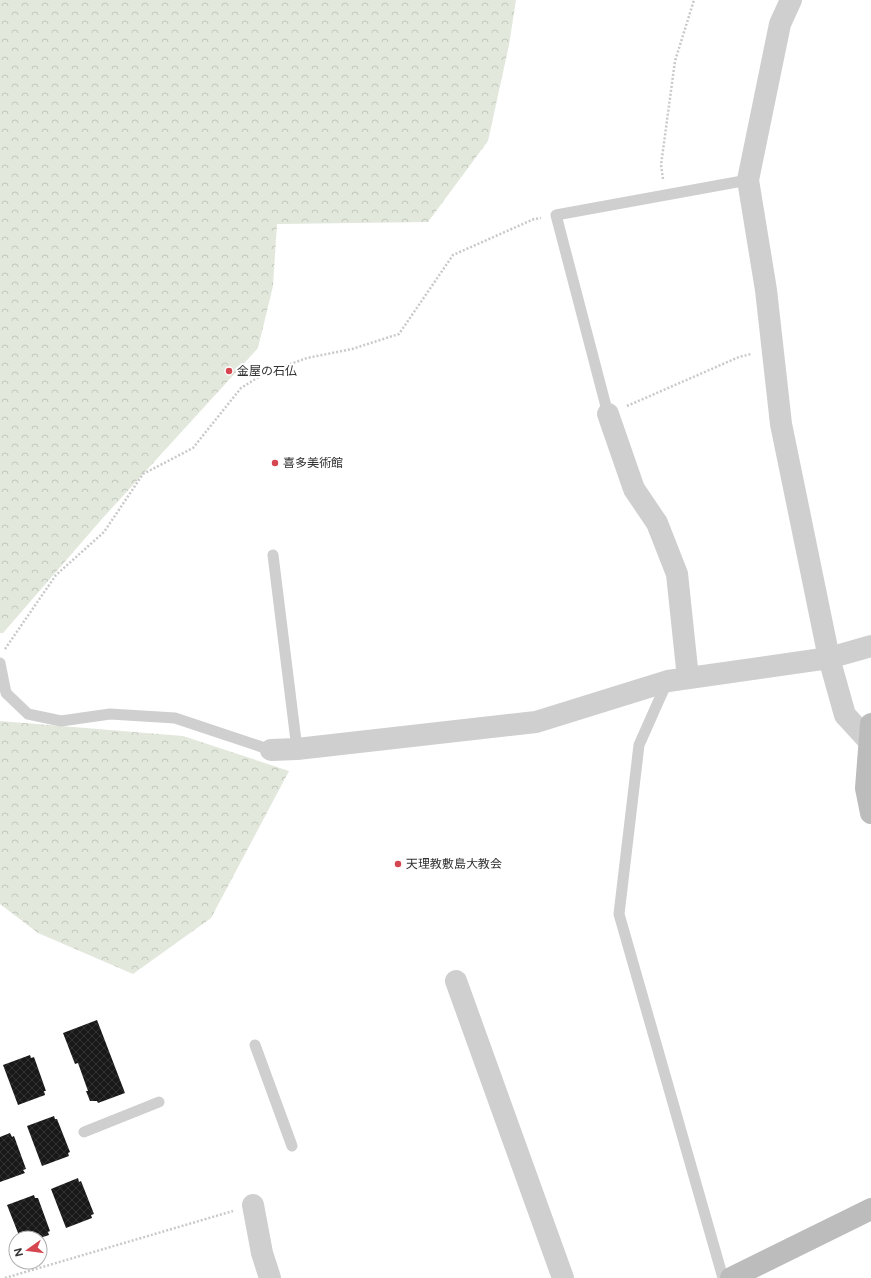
<svg xmlns="http://www.w3.org/2000/svg" width="871" height="1278" font-family="Figtree,'Noto Sans JP',sans-serif">
  <style>
    .forest { fill: url(#forest-crowns) }
    .building { fill: url(#building-cross-hatch) }
    .lines { fill: none; stroke-linecap: round; stroke-linejoin: round }
    .path { stroke: #c9c9c9; stroke-width: 2.5; stroke-dasharray: 2 2; stroke-linecap: butt }
    .lane { stroke: #cfcfcf; stroke-width: 11 }
    .street { stroke: #cfcfcf; stroke-width: 22 }
    .secondary { stroke: #bcbcbc; stroke-width: 22 }
    .poi-dot { fill: #d64650; stroke: #fff; stroke-width: 1.5 }
    .labels { text-anchor: middle; stroke-width: 4; stroke-linejoin: round; paint-order: stroke }
    .poi-label { font-size: 12px; fill: #323232; stroke: #fff; text-anchor: start }
  </style>
  <defs>
    <pattern id="forest-crowns" width="20" height="18" patternUnits="userSpaceOnUse"><rect width="20" height="18" fill="#e2e8dc"/><path d="M2 6a3 3 0 1 1 6 0M12 15a3 3 0 1 1 6 0" fill="none" stroke="#c2c7bd"/></pattern>
    <pattern id="building-cross-hatch" width="8" height="8" patternUnits="userSpaceOnUse"><rect width="8" height="8" fill="#191919"/><path d="M0 0l8 8M0 8l8-8" fill="none" stroke="#323232"/></pattern>
  </defs>
  <rect width="100%" height="100%" fill="#fff"/>
  <path class="forest" d="M0 0H516L509 45 488 141 428 222 277 224 273 286 258 348 101 520 3 633H0Z
    M0 721 183 736 289 771 211 918 133 974 38 933 0 904Z"/>
  <path class="building" d="M97 1020 125 1093 98 1103 97 1101H90L86 1091H88L78 1063 75 1064 63 1033Z
    M30 1055 31 1058 34 1057 46 1091H44L45 1095 18 1105 3 1065Z
    M54 1116 55 1119H57L70 1152 68 1153 69 1156 42 1166 27 1126Z
    M10 1133 12 1137 14 1136 26 1169 23 1170 25 1173 0 1182V1137Z
    M78 1178 79 1182 81 1181 94 1214 91 1215 92 1218 66 1228 51 1189Z
    M34 1195 35 1198H38L50 1231 48 1232 49 1235 40 1238H20L7 1205Z"/>
  <g class="lines">
    <path class="path" d="M663 179 661 165 675 61 694 0
      M627 406 739 357 751 354
      M5 649 56 575 104 532 143 474 193 448 241 388 265 373 307 358 352 349 399 334 453 255 534 219 541 218
      M5 1278 233 1211"/>
    <path class="lane" d="M608 414 556 215 748 180
      M273 555 297 749
      M0 663 6 693 28 714 61 721 110 714 175 718 271 750
      M667 682 639 745 619 914 723 1278
      M255 1045 292 1146
      M84 1132 159 1102"/>
    <path class="street" d="M791 0 780 24 748 180 766 290 781 424 829 658 845 715 868 740
      M608 414 634 489 657 523 677 574 688 678
      M271 750 297 749 536 722 668 681 829 658 871 646
      M456 981 563 1278
      M253 1205 262 1253 270 1278"/>
    <path class="secondary" d="M871 724 866 788 871 813
      M731 1278 871 1209"/>
  </g>
  <g class="poi-dot">
    <circle cx="229" cy="371" r="4"/>
    <circle cx="275" cy="463" r="4"/>
    <circle cx="398" cy="864" r="4"/>
  </g>
  <g class="labels">
    <g class="poi-label">
      <text x="237" y="375">金屋の石仏</text>
      <text x="283" y="467">喜多美術館</text>
      <text x="406" y="868">天理教敷島大教会</text>
    </g>
  </g>
  <g transform="translate(28 1250) rotate(256)"><circle r="19" fill="#ffffff" stroke="#adadad"/>
  <path d="M0-3L7 15L0 10L-7 15Z" fill="#d64650"/>
  <text y="-6" font-size="11" font-weight="bold" text-anchor="middle" fill="#323232">N</text>
  </g>
</svg>
